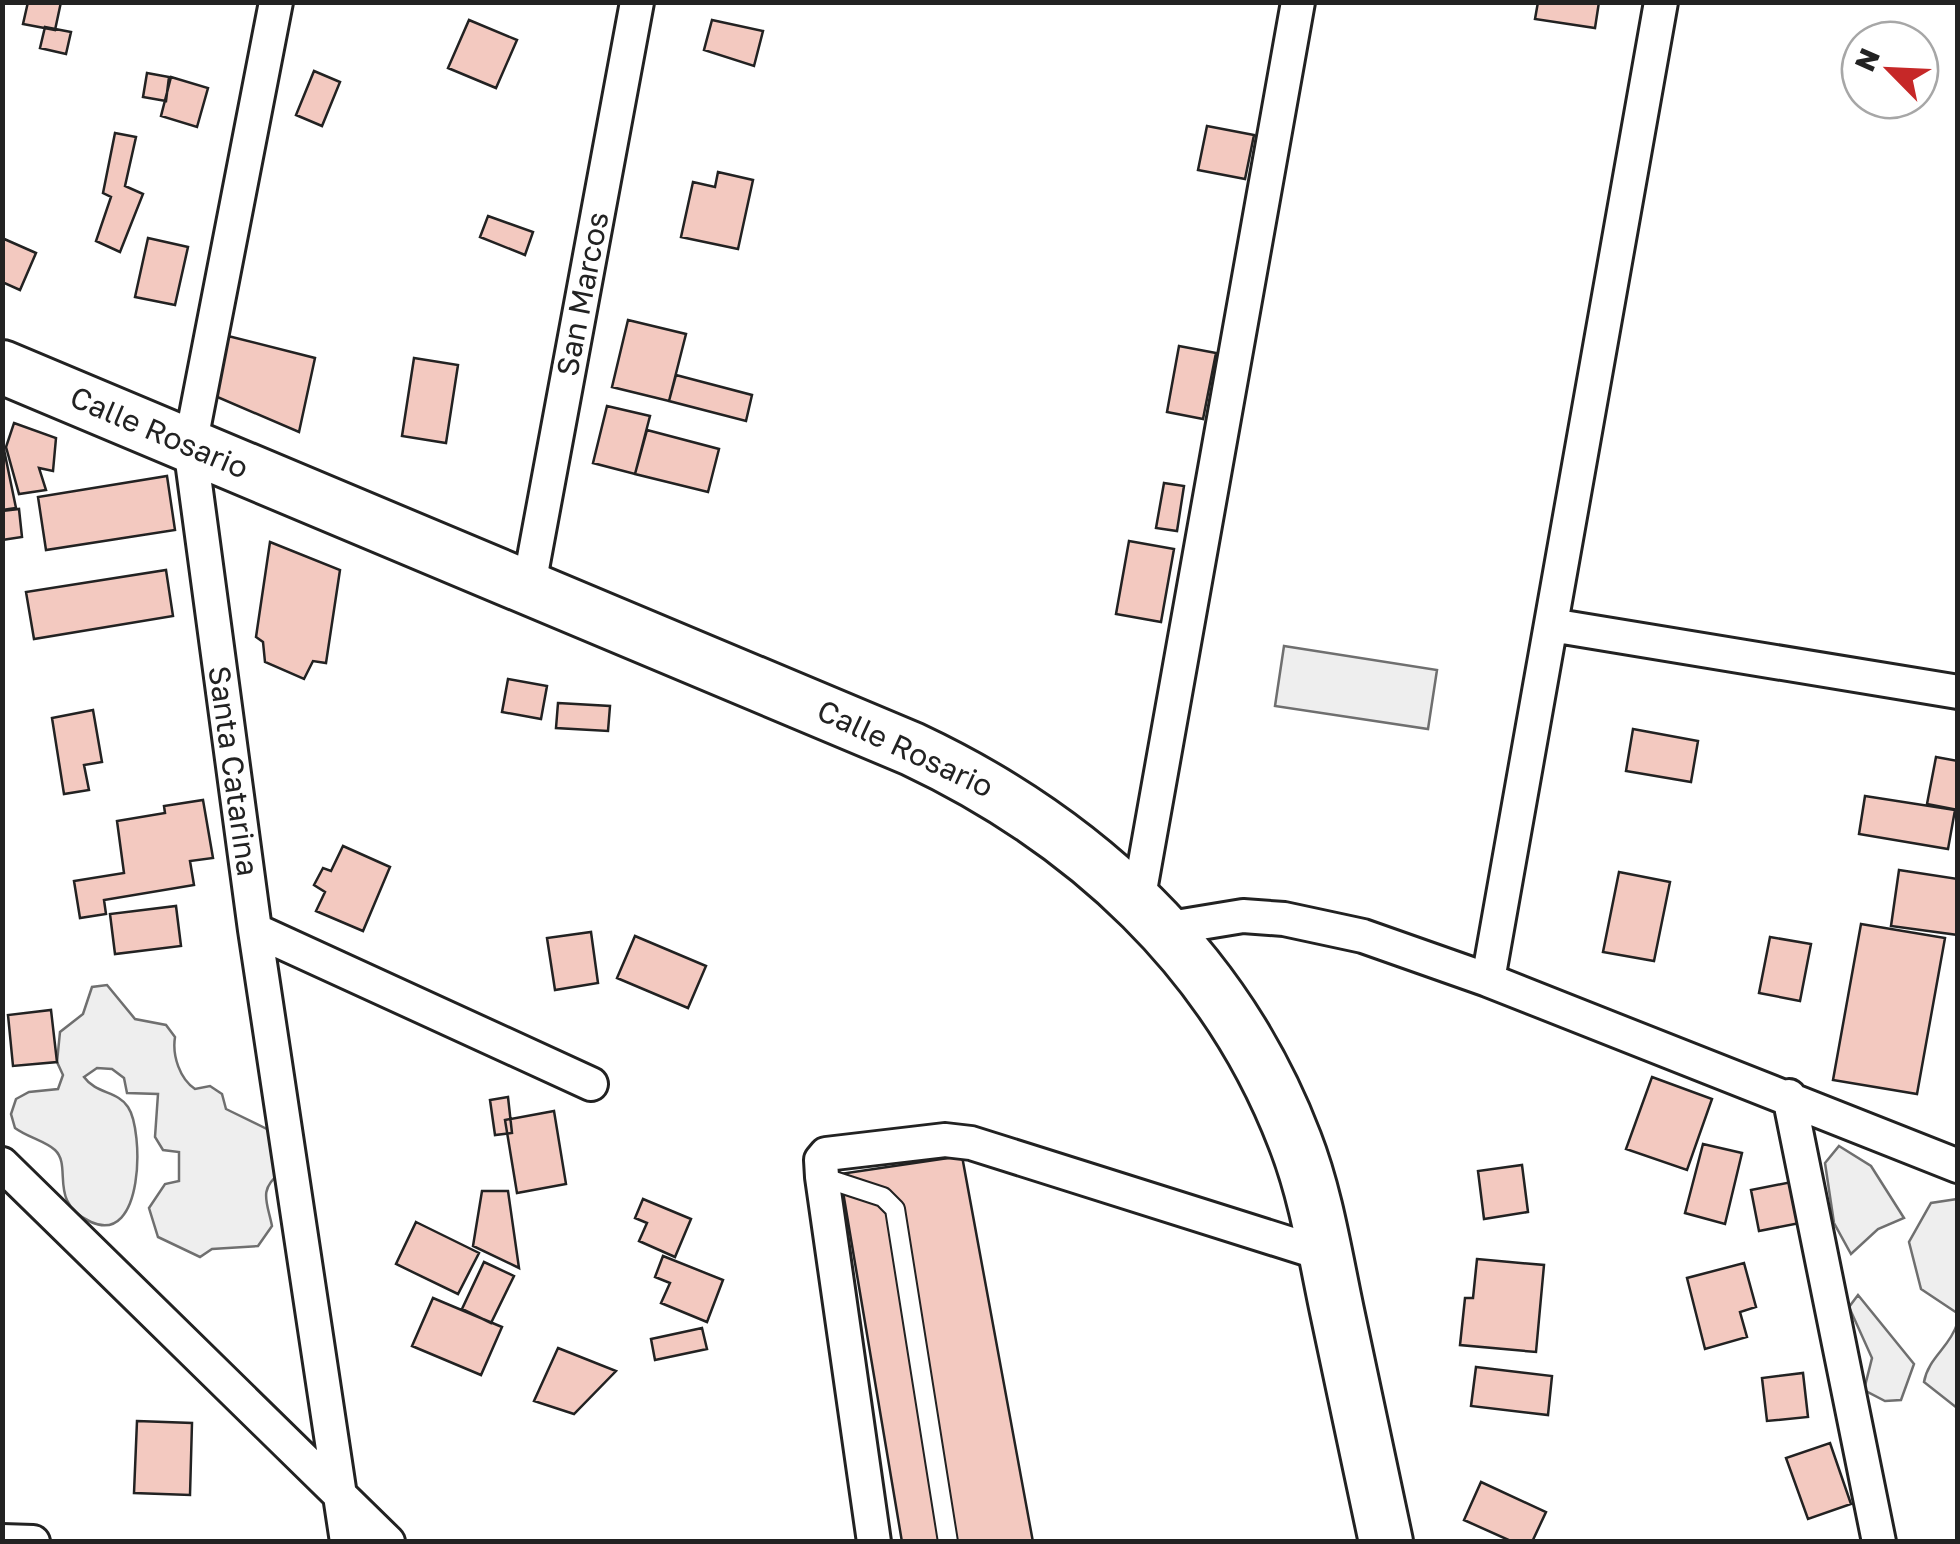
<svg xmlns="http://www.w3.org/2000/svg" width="1960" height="1544" font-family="'Golos Text',sans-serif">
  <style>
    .green { fill: #eee; stroke: #6f6f6f; stroke-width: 2.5 }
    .building { fill: #f3c9c0; stroke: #222; stroke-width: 2.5 }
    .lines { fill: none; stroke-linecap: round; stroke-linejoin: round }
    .lane-casing { stroke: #222; stroke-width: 22 }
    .street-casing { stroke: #222; stroke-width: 38 }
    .primary-casing { stroke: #222; stroke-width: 58 }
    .lane { stroke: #fff; stroke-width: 18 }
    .street { stroke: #fff; stroke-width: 32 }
    .primary { stroke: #fff; stroke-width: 52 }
    .labels { text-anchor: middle; stroke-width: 8; stroke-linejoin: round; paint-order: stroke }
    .street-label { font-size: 30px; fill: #222; stroke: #fff }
  </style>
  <rect width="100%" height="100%" fill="#fff"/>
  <path class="green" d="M1284 646 1437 670 1428 729 1275 706Z
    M107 985 135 1019 166 1025 175 1037C172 1056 180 1079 195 1089L210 1086 222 1094 226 1109 277 1134 281 1172C258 1190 267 1201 272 1226L258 1246 212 1249 200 1257 158 1237 149 1208 165 1184 179 1181V1152L163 1150 155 1137 158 1094 127 1093 124 1078 112 1069 97 1068 84 1077C96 1094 118 1091 128 1107 144 1131 144 1246 91 1222 47 1202 73 1167 55 1150 45 1141 27 1137 15 1128L11 1114 16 1099 29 1092 58 1089 63 1075 57 1062 60 1032 83 1014 92 987Z
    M1839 1146 1871 1166 1904 1218 1878 1229 1851 1254 1834 1223 1825 1163Z
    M1957 1199H1958L1957 1313 1921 1289 1909 1242 1931 1203Z
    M1858 1295 1914 1364 1901 1400 1885 1401 1864 1390 1872 1358 1849 1307Z
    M1957 1324V1408L1924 1382C1928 1358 1950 1347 1957 1324Z"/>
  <path class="building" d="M28 2H61L55 30 23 24Z
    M1538 2H1599L1595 28 1535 19Z
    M469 20 517 40 496 88 448 68Z
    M712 20 763 31 754 66 704 50Z
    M45 27 71 32 66 54 40 48Z
    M314 71 340 82 322 126 296 115Z
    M147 73 169 77 166 101 143 97Z
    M171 77 208 88 197 127 161 116Z
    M1207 126 1254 135 1245 179 1198 170Z
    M115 133 136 137 125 186 143 194 120 252 96 241 111 197 103 193Z
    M718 172 753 180 738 249 681 237 693 182 715 187Z
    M488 216 533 232 525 255 480 237Z
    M2 238 36 253 20 290 2 282Z
    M148 238 188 247 175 305 135 297Z
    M628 320 686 334 669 401 612 387Z
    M228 336 315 358 299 432 215 396Z
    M1179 346 1216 353 1203 419 1167 412Z
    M414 358 458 365 446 443 402 436Z
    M676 375 752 395 746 421 669 401Z
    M607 406 650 416 635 474 593 463Z
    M14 423 56 438 53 471 39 468 46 490 19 494 6 447Z
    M647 430 719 449 708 492 635 474Z
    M2 440 16 508 2 510Z
    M167 476 175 530 46 550 38 497Z
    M1164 483 1184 486 1177 531 1156 528Z
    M19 509 22 537 2 540V511Z
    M1129 541 1174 549 1161 622 1116 614Z
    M270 542 340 570 326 663 313 661 304 679 265 662 263 642 256 637Z
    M166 570 173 616 34 639 26 592Z
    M508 679 547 686 541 719 502 712Z
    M558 703 610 706 608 731 556 728Z
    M93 710 102 762 84 765 89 790 64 794 52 718Z
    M1633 729 1698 741 1691 782 1626 771Z
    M1936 757 1958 761V810L1927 804Z
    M1865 796 1955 810 1948 849 1859 834Z
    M203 800 213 858 190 861 194 885 104 900 106 914 80 918 74 881 124 873 117 821 165 813 164 806Z
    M343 846 390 867 363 931 316 911 325 892 314 885 323 868 331 871Z
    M1899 870 1958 879V935L1891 926Z
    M1619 872 1670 882 1654 961 1603 952Z
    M176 906 181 946 115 954 110 914Z
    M1861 924 1945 938 1917 1094 1833 1080Z
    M591 932 598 983 555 990 547 938Z
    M635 936 706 966 688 1008 617 978Z
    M1770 937 1811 944 1800 1001 1759 993Z
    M51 1010 57 1062 13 1066 8 1015Z
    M1652 1077 1712 1099 1687 1170 1626 1149Z
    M508 1097 512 1133 495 1135 490 1100Z
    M554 1111 566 1184 517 1193 505 1120Z
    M1703 1144 1742 1153 1725 1224 1685 1213Z
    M962 1156 1033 1542H902L840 1174Z
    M1522 1165 1528 1212 1484 1219 1478 1171Z
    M1802 1180 1810 1221 1759 1231 1751 1190Z
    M482 1191H508L519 1268 473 1246Z
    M643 1199 691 1219 675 1257 639 1241 647 1223 635 1218Z
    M416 1222 479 1253 458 1294 396 1264Z
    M663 1256 723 1280 707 1322 661 1303 670 1283 655 1277Z
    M1477 1259 1544 1265 1536 1352 1460 1345 1465 1298H1473Z
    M484 1262 514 1276 491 1323 462 1309Z
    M1744 1263 1756 1307 1740 1312 1747 1337 1705 1349 1687 1278Z
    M433 1298 502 1327 481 1375 412 1346Z
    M702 1328 707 1349 655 1360 651 1339Z
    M558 1348 616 1371 574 1414 534 1401Z
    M1476 1367 1552 1376 1548 1415 1471 1406Z
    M1803 1373 1808 1417 1767 1421 1762 1378Z
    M137 1421 192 1423 190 1495 134 1493Z
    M1830 1443 1851 1504 1808 1519 1786 1458Z
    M1481 1482 1546 1512 1532 1542H1513L1464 1520Z"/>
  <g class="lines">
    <defs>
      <path id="lane" d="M822 1177 883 1197 895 1209 948 1542"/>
      <path id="street" d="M276 2 190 446 255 930 347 1542
        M529 585 637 2
        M1551 625 1958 692
        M1138 902 1298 2
        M1164 929 1243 916 1284 919 1363 936 1488 980 1958 1166
        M255 930 591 1084
        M1488 980 1661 2
        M1789 1096 1879 1542
        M2 1164 388 1542
        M2 1541 33 1542
        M874 1542 822 1177 821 1160 826 1154 945 1140 971 1143 1326 1255"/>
      <path id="primary" d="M2 367 912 749C1084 830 1226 960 1295 1141 1316 1195 1325 1254 1337 1311 1354 1388 1370 1465 1386 1542"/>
    </defs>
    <use href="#lane" class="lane-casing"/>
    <use href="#street" class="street-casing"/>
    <use href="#primary" class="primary-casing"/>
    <use href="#lane" class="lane"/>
    <use href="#street" class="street"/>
    <use href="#primary" class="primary"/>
  </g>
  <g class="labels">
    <g class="street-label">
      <text transform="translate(583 294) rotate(-79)" y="10">San Marcos</text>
      <text transform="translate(159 433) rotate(23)" y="10">Calle Rosario</text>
      <text transform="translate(905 749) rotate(25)" y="10">Calle Rosario</text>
      <text transform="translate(233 771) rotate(82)" y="10">Santa Catarina</text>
    </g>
  </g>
  <rect width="1960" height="1544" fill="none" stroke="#222222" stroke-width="10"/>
  <g transform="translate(1890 70) rotate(294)"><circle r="48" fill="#ffffff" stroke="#a7a7a7" stroke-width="2.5"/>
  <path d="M0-8L18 38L0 25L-18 38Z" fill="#c62828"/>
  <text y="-15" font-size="28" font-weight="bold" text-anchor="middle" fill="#222222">N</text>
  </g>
</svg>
